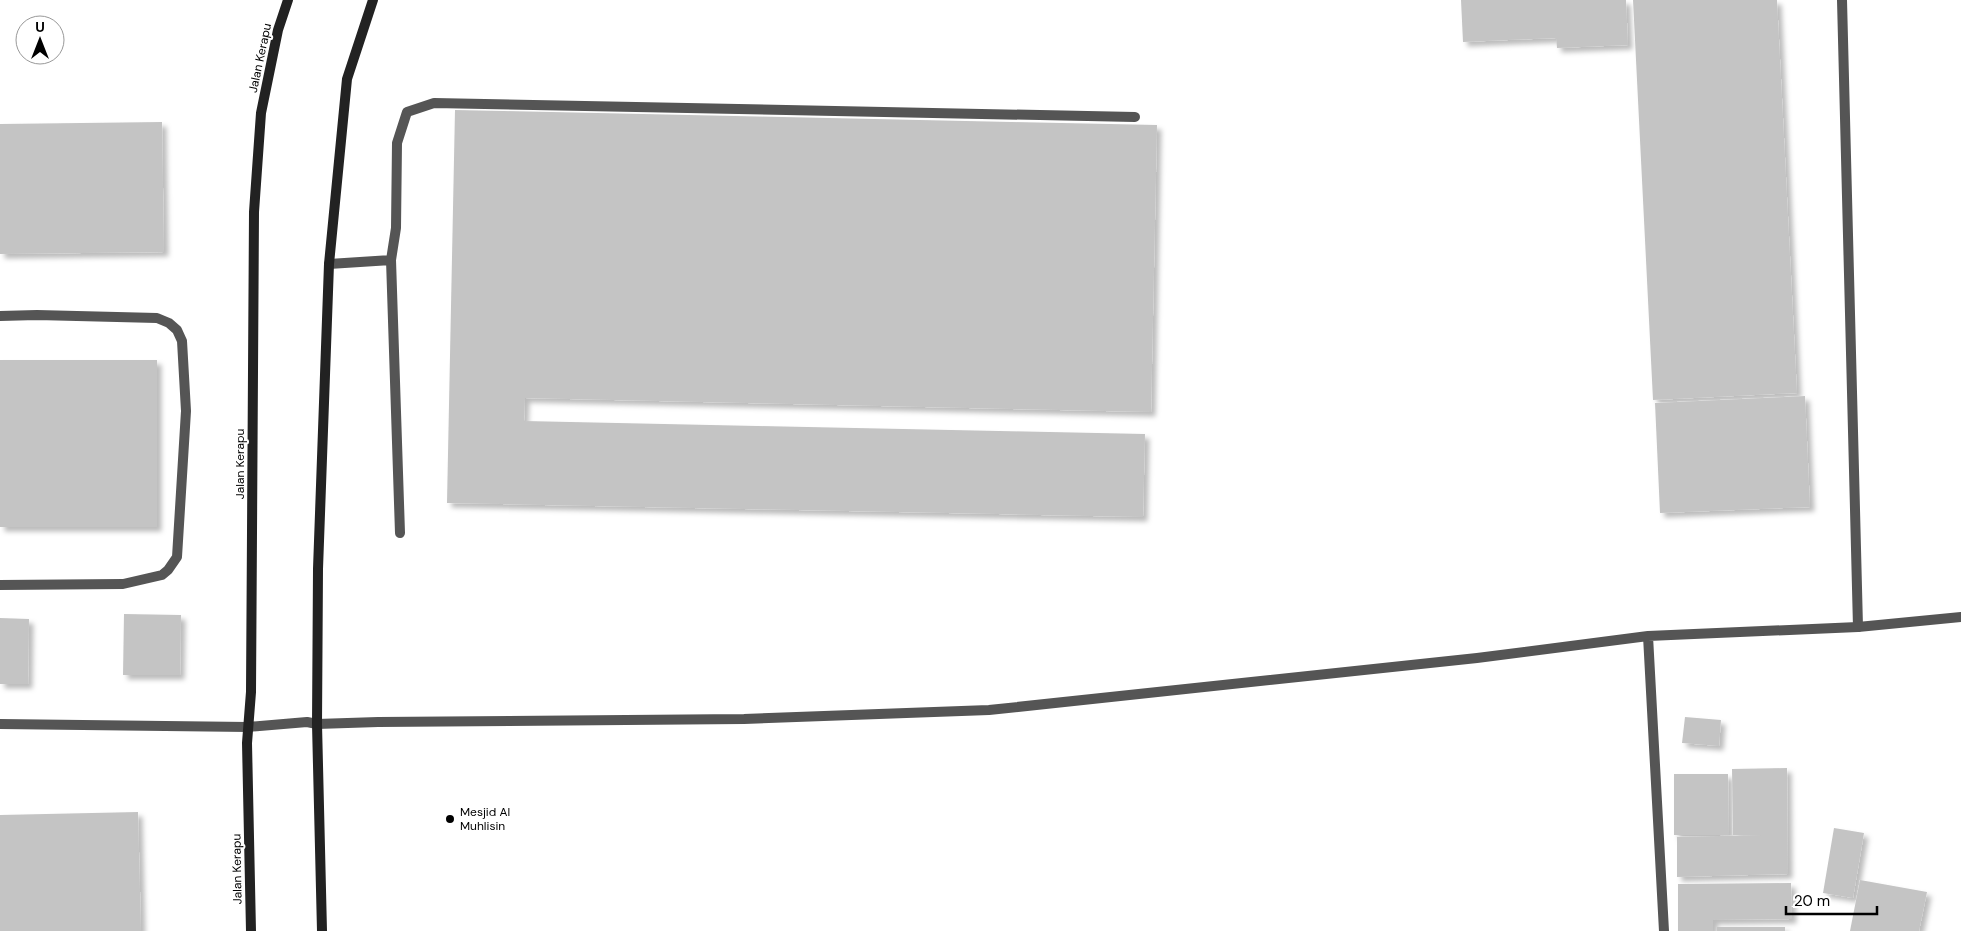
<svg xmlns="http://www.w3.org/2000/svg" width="1961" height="931" font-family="'DM Sans',sans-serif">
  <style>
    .building { fill: #c4c4c4; filter: url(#shadow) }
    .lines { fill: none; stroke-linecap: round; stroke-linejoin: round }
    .lane { stroke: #555; stroke-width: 10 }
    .street { stroke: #555; stroke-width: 10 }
    .secondary { stroke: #222; stroke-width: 10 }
    .poi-dot { fill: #000; stroke: #fff; stroke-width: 2 }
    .labels { text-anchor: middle; stroke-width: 4; stroke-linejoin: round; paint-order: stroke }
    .street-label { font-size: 12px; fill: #000; stroke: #fff }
    .poi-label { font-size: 12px; fill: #000; stroke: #fff; text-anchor: start }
  </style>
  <defs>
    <filter id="shadow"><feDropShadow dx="4.5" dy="4.5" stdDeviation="2.5" flood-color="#0004"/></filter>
  </defs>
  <rect width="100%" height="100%" fill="#fff"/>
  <path class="building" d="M1461 0H1626L1628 45 1557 48 1556 38 1463 42Z
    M1633 0H1777L1797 393 1653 400Z
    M455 110 1157 125 1151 412 525 398 524 421 1145 434 1143 517 447 503Z
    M162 122 164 252 0 254V124Z
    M0 360H157V527H0Z
    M1805 396 1810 507 1660 513 1655 403Z
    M124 614 181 615 180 675H123Z
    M0 618 29 619 28 684H0Z
    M1685 717 1721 720 1719 746 1682 743Z
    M1787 768 1788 874 1677 877V837L1761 835H1733L1732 769Z
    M1674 774H1728L1729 835H1674Z
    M138 812 141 931H0V815Z
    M1834 828 1864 833 1853 898 1823 893Z
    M1860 880 1927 892 1919 931H1850Z
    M1791 883 1792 919 1713 920V931H1678V884Z
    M1717 927H1785V931H1717Z"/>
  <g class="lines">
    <path class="lane" d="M1842 0 1858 627
      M391 260 400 533
      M329 264 391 260 396 228 397 143 407 112 434 103 1135 117
      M0 316 37 315 157 318 169 323 177 330 182 341 186 411 177 557 168 570 162 575 123 584 0 585
      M0 724 248 727"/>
    <path class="street" d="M1648 636 1664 931
      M248 727 307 722 317 724 378 722 744 719 989 710 1477 658 1648 636 1858 627 1961 617"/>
    <path class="secondary" d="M251 931 247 743 251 692 254 212 261 113 278 30 288 0
      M322 931 317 724 318 569 329 264 347 79 373 0"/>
  </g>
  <circle class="poi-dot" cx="450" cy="819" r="5"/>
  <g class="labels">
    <g class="street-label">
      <text transform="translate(260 58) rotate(-78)" y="4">Jalan Kerapu</text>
      <text transform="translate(240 464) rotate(-90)" y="4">Jalan Kerapu</text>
      <text transform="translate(237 869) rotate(-91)" y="4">Jalan Kerapu</text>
    </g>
    <g class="poi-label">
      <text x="460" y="816">Mesjid Al<tspan x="460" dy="14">Muhlisin</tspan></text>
    </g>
  </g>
  <g transform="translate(40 40)"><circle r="24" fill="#ffffff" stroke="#999999"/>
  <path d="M0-4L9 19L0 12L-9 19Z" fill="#000000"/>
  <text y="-8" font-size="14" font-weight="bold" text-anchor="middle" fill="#000000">U</text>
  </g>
  <path d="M1786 906v8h91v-8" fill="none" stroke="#000000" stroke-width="2.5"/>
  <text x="1794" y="906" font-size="15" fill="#000000" stroke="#ffffff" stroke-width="4" paint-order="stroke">20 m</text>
</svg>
